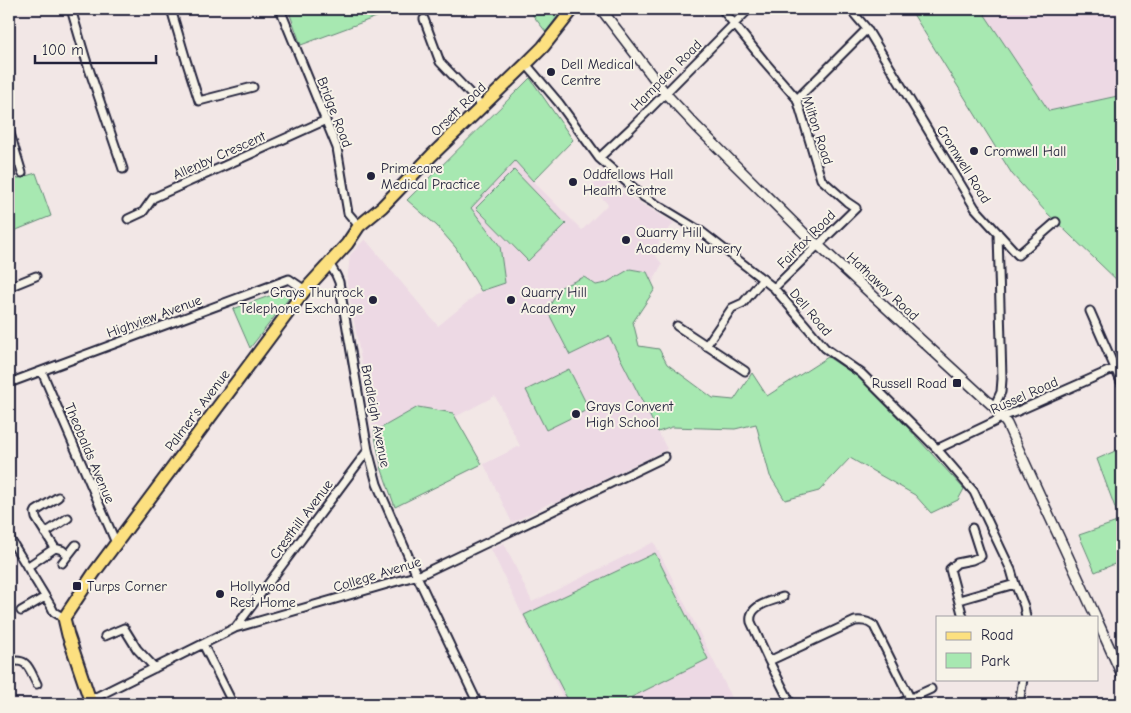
<svg xmlns="http://www.w3.org/2000/svg" width="1131" height="713" font-family="'Comic Neue',sans-serif">
  <style>
    .built { fill: #edd9e4 }
    .green { fill: #a7e8b1; stroke: #648576 }
    .lines { fill: none; stroke-linecap: round; stroke-linejoin: round }
    .minor-casing { stroke: #22223b; stroke-width: 11 }
    .tertiary-casing { stroke: #22223b; stroke-width: 12 }
    .primary-casing { stroke: #22223b; stroke-width: 15 }
    .minor { stroke: #f7f3e8; stroke-width: 7 }
    .tertiary { stroke: #f7f3e8; stroke-width: 9 }
    .primary { stroke: #fce080; stroke-width: 11 }
    .poi-dot { fill: #22223b; stroke: #f7f3e8; stroke-width: 2 }
    .labels { text-anchor: middle; stroke-width: 4; stroke-linejoin: round; paint-order: stroke }
    .poi-label { font-size: 14px; fill: #22223b; stroke: #f7f3e8; text-anchor: start }
    .street-label { font-size: 14px; fill: #22223b; stroke: #f7f3e8 }
  </style>
  <rect width="100%" height="100%" fill="#f2e7e6"/>
  <filter id="ink" filterUnits="userSpaceOnUse"><feTurbulence type="fractalNoise" baseFrequency=".02" numOctaves="2"/><feDisplacementMap in="SourceGraphic" scale="10" xChannelSelector="R" yChannelSelector="G"/><feConvolveMatrix kernelMatrix="1 2 1 2 8 2 1 2 1" color-interpolation-filters="sRGB"/></filter>
  <g filter="url(#ink)">
    <path class="built" d="M991 9H1122V95L1049 111 985 15Z
      M515 161 533 181 582 230 608 204 590 187 601 176 621 192 674 223 659 242 656 256 662 264 652 283 647 272 630 269 606 283 596 285 584 277 561 287 548 310 570 355 609 336 667 449 553 504 552 502 512 523 484 464 520 446 495 396 455 417 452 413 418 407 374 432 347 282 350 255 365 239 438 326 481 291 505 283 500 246 470 209Z
      M654 542 735 704H566L519 608 491 549 504 543 532 602Z"/>
    <path class="green" d="M288 9H398L301 45Z
      M528 9H563L546 32Z
      M910 9H991L985 15 1049 111 1122 95V285L1045 211 1012 174Z
      M530 78 573 140 533 181 515 161 471 208 500 246 505 283 481 291 456 248 437 226 407 200Z
      M514 170 566 224 528 261 476 208Z
      M36 173 51 216 9 233V181Z
      M630 269 647 272 655 289 633 322 639 346 659 349 667 364 713 398 734 400 752 373 767 396 828 357 858 377 909 429 964 489 958 500 931 513 915 495 850 458 819 491 785 500 770 476 756 424 735 429 672 427 658 432 609 336 570 355 547 310 561 287 584 277 596 285 606 283Z
      M286 290 289 294V298L250 348 233 309Z
      M569 369 589 409 546 430 526 390Z
      M418 407 453 413 482 464 395 507 382 470 374 432Z
      M1122 448V561L1095 572 1079 535 1120 521 1097 459Z
      M655 553 708 659 618 704H570L524 615Z"/>
    <g class="lines">
      <defs>
        <path id="minor" d="M71 9 86 60 123 169
          M171 9 186 60 199 101 253 87
          M280 9 337 148 348 213 359 226
          M722 9 764 61 797 99 821 179 847 202 856 208 774 288
          M850 9 867 29 975 208 1018 255 1056 222
          M424 19 440 62 482 106
          M526 64 559 103 599 158 644 197 702 232 774 288 825 348 861 373 937 449 974 492 1011 570 1015 584 1024 606 1026 617
          M797 99 867 29
          M9 130 22 173
          M599 158 631 128 749 9
          M128 219 143 212 153 198 326 120
          M329 263 336 275 339 282 368 450 377 484 417 576 478 704
          M9 287 36 276
          M1090 311 1122 384
          M677 326 745 371
          M706 346 732 308 743 303 763 279
          M42 372 116 543
          M9 383 289 279 305 290
          M994 407 1001 392 1002 379 998 233
          M937 449 994 422 1002 417 1018 411 1122 365
          M45 533 68 518
          M9 537 51 606 54 612 64 618
          M55 548 36 518 35 513 36 511 58 497
          M62 563 76 545
          M27 567 55 548 62 550 68 555
          M959 600 1015 584
          M21 611 45 597
          M963 617 950 569 957 563 972 560 981 556 972 528
          M236 627 368 450
          M105 636 124 628 137 649 155 668
          M203 644 233 704
          M769 661 751 622C748 605 770 602 783 597
          M9 662C28 657 29 669 37 684
          M90 700 235 628 422 574 665 457
          M791 704 769 661 855 621C863 620 868 621 874 626L910 698
          M898 704 931 689
          M1019 704 1023 679"/>
        <path id="tertiary" d="M601 9 666 94 697 127 812 241 818 245 994 407 1007 424 1096 617
          M1097 620 1122 675"/>
        <path id="primary" d="M93 704 90 700 68 635 64 618 94 573 305 290 347 244 359 226 382 207 432 155 526 64 543 47 573 9"/>
      </defs>
      <use href="#minor" class="minor-casing"/>
      <use href="#tertiary" class="tertiary-casing"/>
      <use href="#primary" class="primary-casing"/>
      <use href="#minor" class="minor"/>
      <use href="#tertiary" class="tertiary"/>
      <use href="#primary" class="primary"/>
    </g>
  </g>
  <g class="poi-dot">
    <circle cx="551" cy="72" r="5"/>
    <circle cx="974" cy="151" r="5"/>
    <circle cx="371" cy="176" r="5"/>
    <circle cx="573" cy="182" r="5"/>
    <circle cx="626" cy="240" r="5"/>
    <circle cx="373" cy="300" r="5"/>
    <circle cx="511" cy="300" r="5"/>
    <rect x="952" y="378" width="10" height="10" rx="2.5"/>
    <circle cx="576" cy="414" r="5"/>
    <rect x="72" y="581" width="10" height="10" rx="2.5"/>
    <circle cx="220" cy="594" r="5"/>
  </g>
  <g class="labels">
    <g class="poi-label">
      <text x="561" y="69">Dell Medical<tspan x="561" dy="16">Centre</tspan></text>
      <text x="984" y="156">Cromwell Hall</text>
      <text x="381" y="173">Primecare<tspan x="381" dy="16">Medical Practice</tspan></text>
      <text x="583" y="179">Oddfellows Hall<tspan x="583" dy="16">Health Centre</tspan></text>
      <text x="636" y="237">Quarry Hill<tspan x="636" dy="16">Academy Nursery</tspan></text>
      <text x="363" y="297" text-anchor="end">Grays Thurrock<tspan x="363" dy="16">Telephone Exchange</tspan></text>
      <text x="521" y="297">Quarry Hill<tspan x="521" dy="16">Academy</tspan></text>
      <text x="947" y="388" text-anchor="end">Russell Road</text>
      <text x="586" y="411">Grays Convent<tspan x="586" dy="16">High School</tspan></text>
      <text x="87" y="591">Turps Corner</text>
      <text x="230" y="591">Hollywood<tspan x="230" dy="16">Rest Home</tspan></text>
    </g>
    <g class="street-label">
      <text transform="translate(666 75) rotate(-45)" y="5">Hampden Road</text>
      <text transform="translate(458 109) rotate(-44)" y="5">Orsett Road</text>
      <text transform="translate(335 112) rotate(69)" y="5">Bridge Road</text>
      <text transform="translate(818 130) rotate(72)" y="5">Milton Road</text>
      <text transform="translate(219 155) rotate(-24)" y="5">Allenby Crescent</text>
      <text transform="translate(964 164) rotate(58)" y="5">Cromwell Road</text>
      <text transform="translate(806 239) rotate(-45)" y="5">Fairfax Road</text>
      <text transform="translate(883 286) rotate(43)" y="5">Hathaway Road</text>
      <text transform="translate(811 312) rotate(50)" y="5">Dell Road</text>
      <text transform="translate(154 316) rotate(-20)" y="5">Highview Avenue</text>
      <text transform="translate(1024 395) rotate(-24)" y="5">Russel Road</text>
      <text transform="translate(197 410) rotate(-53)" y="5">Palmer's Avenue</text>
      <text transform="translate(376 416) rotate(79)" y="5">Bradleigh Avenue</text>
      <text transform="translate(90 453) rotate(67)" y="5">Theobalds Avenue</text>
      <text transform="translate(301 519) rotate(-53)" y="5">Cresthill Avenue</text>
      <text transform="translate(377 574) rotate(-17)" y="5">College Avenue</text>
    </g>
  </g>
  <rect width="1131" height="713" fill="none" stroke="#f7f3e8" stroke-width="30"/>
  <rect x="15" y="15" width="1101" height="683" fill="none" stroke="#22223b" stroke-width="2" filter="url(#ink)"/>
  <rect x="936" y="616" width="162" height="65" fill="#f7f3e8" stroke="#a29fa3"/>
  <rect x="946" y="632" width="25" height="8" fill="#fce080" stroke="#a29fa3"/>
  <text x="981" y="640" font-size="15" fill="#22223b">Road</text>
  <rect x="946" y="653" width="25" height="15" fill="#a7e8b1" stroke="#a29fa3"/>
  <text x="981" y="666" font-size="15" fill="#22223b">Park</text>
  <path d="M35 55v8h121v-8" fill="none" stroke="#22223b" stroke-width="2.5"/>
  <text x="42" y="55" font-size="15" fill="#22223b" stroke="#f7f3e8" stroke-width="4" paint-order="stroke">100 m</text>
</svg>
